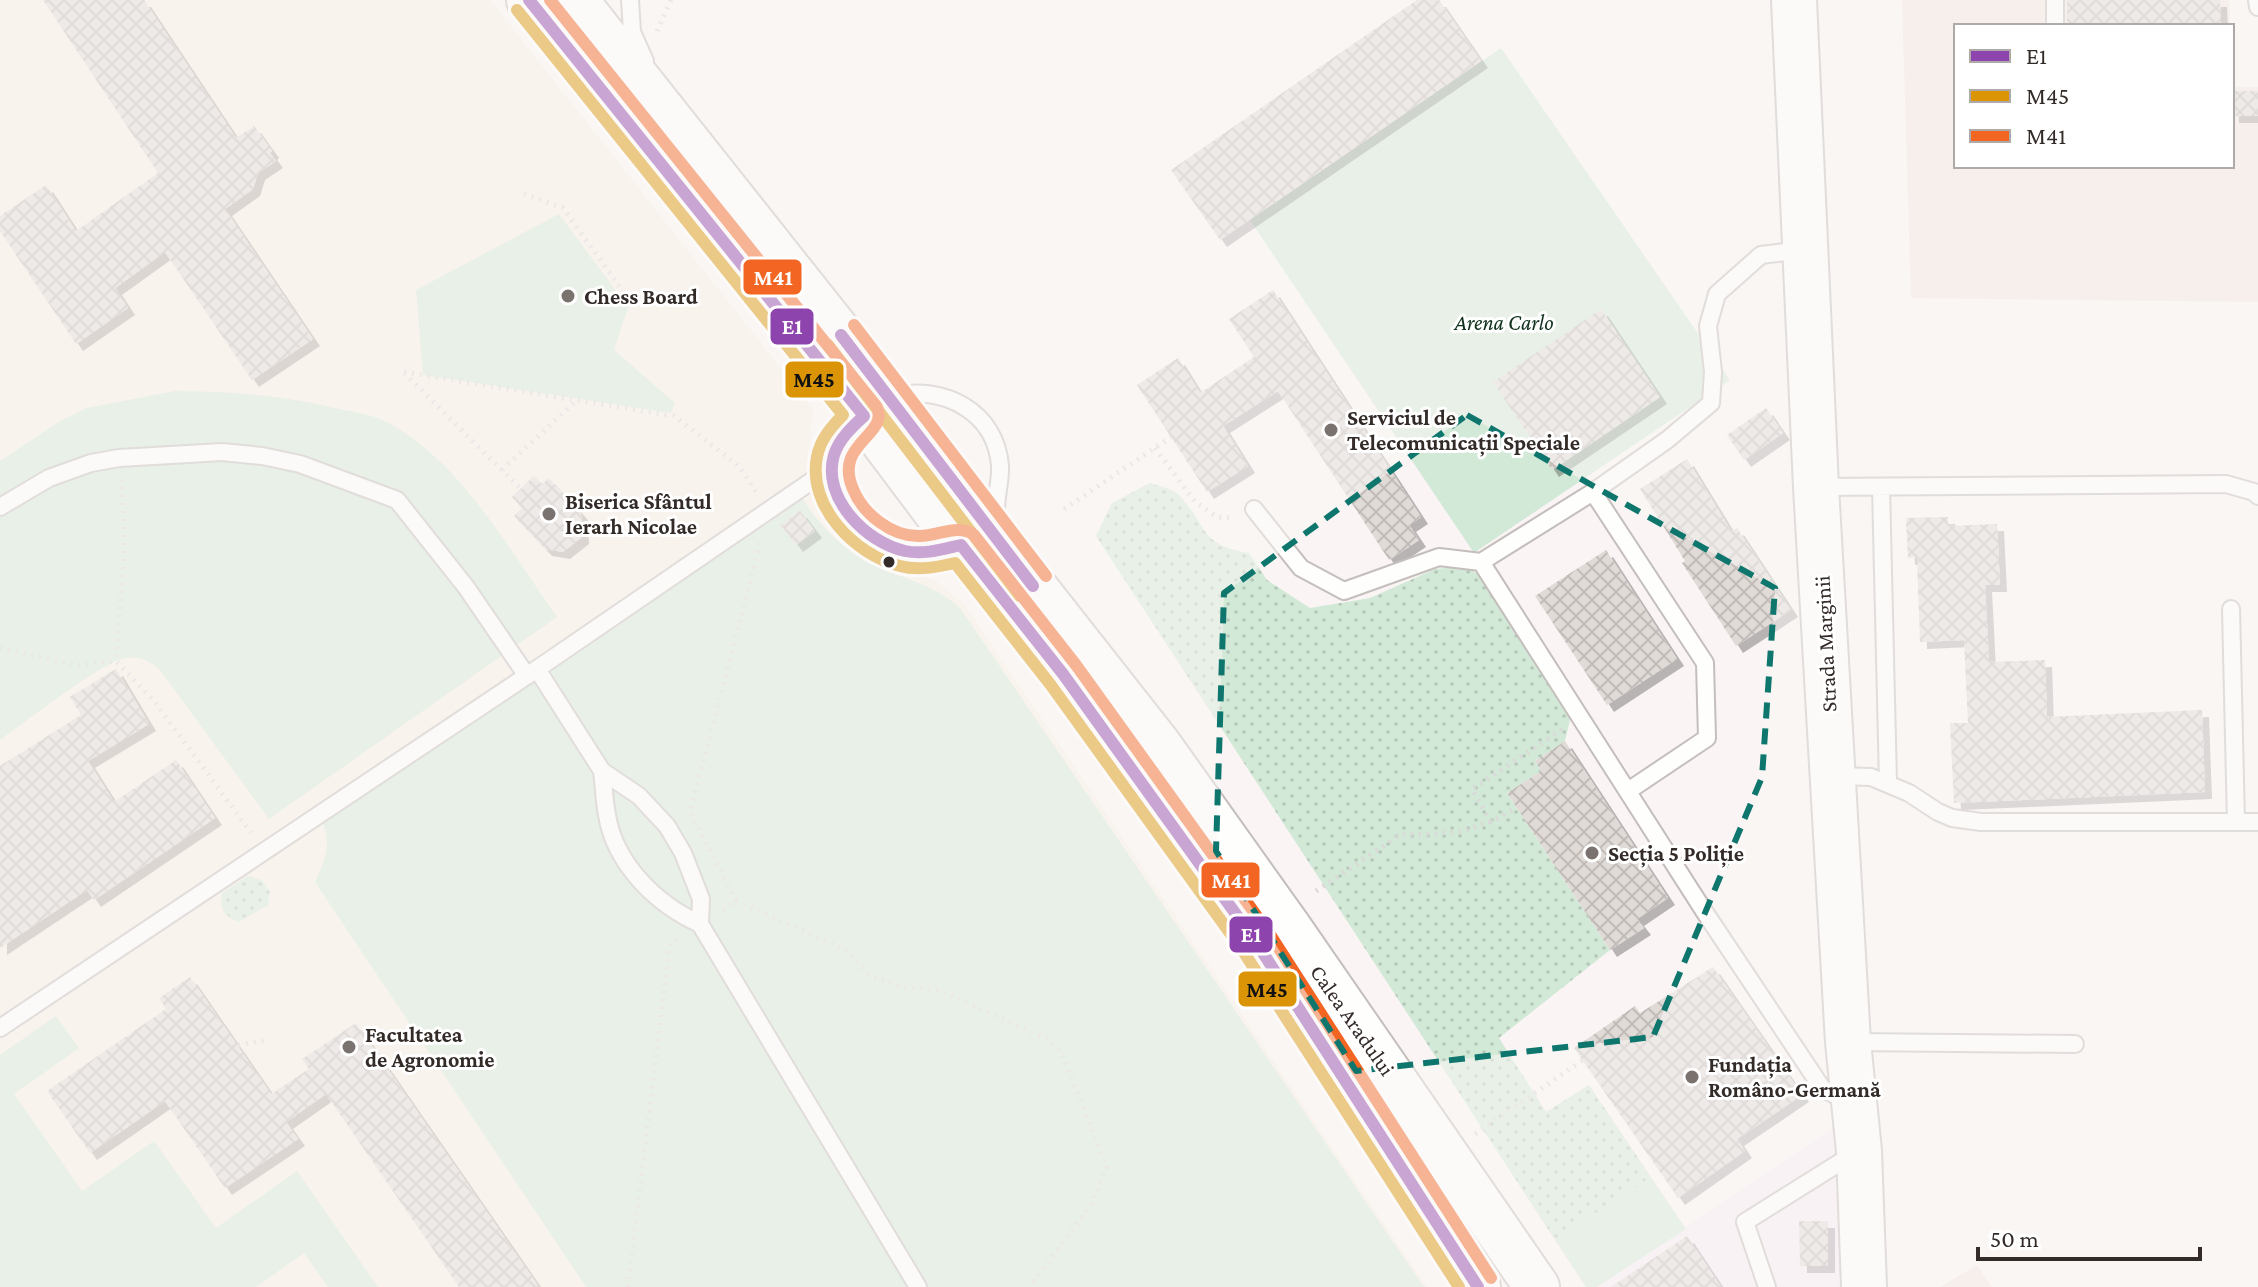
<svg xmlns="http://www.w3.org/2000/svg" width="2258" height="1287" font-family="'Crimson Pro',serif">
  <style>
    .commercial { fill: #f9edf5 }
    .built { fill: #f3e6e3 }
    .education { fill: #f9efe4 }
    .grass { fill: url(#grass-dots) }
    .green { fill: #d3e9d7 }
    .building { fill: url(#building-cross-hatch); filter: url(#shadow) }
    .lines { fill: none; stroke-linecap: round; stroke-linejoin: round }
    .lane-casing { stroke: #c4bebc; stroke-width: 20 }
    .secondary-casing { stroke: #c4bebc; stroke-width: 48 }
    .primary-casing { stroke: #c4bebc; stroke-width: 48 }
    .path { stroke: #dad8d8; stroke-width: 5; stroke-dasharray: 2 6; stroke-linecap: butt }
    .lane { stroke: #fefefd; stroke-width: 16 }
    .secondary { stroke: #fefefd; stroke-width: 44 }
    .primary { stroke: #fefefd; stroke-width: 44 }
    .bus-1-casing { stroke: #fff; stroke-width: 18 }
    .bus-2-casing { stroke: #fff; stroke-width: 18 }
    .bus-3-casing { stroke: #fff; stroke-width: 18 }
    .bus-1 { stroke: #8e44ad; stroke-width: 12 }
    .bus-2 { stroke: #da9406; stroke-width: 12 }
    .bus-3 { stroke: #f26522; stroke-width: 12 }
    .marked { fill: none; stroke: #0f766e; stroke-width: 6; stroke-dasharray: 16 10; stroke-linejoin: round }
    .poi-dot { fill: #79726f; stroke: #fff; stroke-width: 3 }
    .bus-dot { fill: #332b28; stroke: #fff; stroke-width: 3 }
    .labels { text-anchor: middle; stroke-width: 6; stroke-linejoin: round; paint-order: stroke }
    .poi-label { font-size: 22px; font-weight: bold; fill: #332b28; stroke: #fff; text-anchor: start }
    .park-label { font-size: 22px; font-style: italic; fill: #0f311c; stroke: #fff }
    .street-label { font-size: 22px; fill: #332b28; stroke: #fff }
    .line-badge { stroke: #fff; stroke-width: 3 }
    .badge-label { font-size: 22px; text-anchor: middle; font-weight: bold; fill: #fff }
    .pale-badge-label { font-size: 22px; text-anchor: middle; font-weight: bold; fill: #111 }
  </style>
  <defs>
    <pattern id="grass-dots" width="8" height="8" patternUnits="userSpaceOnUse" patternTransform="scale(2)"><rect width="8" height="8" fill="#d3e9d7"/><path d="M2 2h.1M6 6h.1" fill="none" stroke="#b6c8b9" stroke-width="1.8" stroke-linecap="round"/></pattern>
    <pattern id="building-cross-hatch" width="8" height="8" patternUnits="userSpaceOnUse" patternTransform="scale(2)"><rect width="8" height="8" fill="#e1dbd8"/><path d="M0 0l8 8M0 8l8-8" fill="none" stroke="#c2bcb9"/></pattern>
    <filter id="shadow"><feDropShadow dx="7" dy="7" stdDeviation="0" flood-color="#0004"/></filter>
  </defs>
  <rect width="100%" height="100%" fill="#faf5f4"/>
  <path class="commercial" d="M1834 1127 1840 1145 1850 1287H1597Z"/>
  <path class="built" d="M1902 0H2229L2230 26H1956V166H2232V81L2233 87H2258V302L1911 298Z
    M1977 1265 1992 1287H1940Z"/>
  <path class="education" d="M0 0H490L813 409 810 439 812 467 819 499 831 524 867 556 936 581 964 604 1427 1287H0Z"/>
  <path class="grass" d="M1150 483C1159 486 1173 489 1179 495 1208 526 1199 545 1249 553L1267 580 1310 608 1370 598 1435 569 1466 566 1488 582 1572 712 1565 741 1535 761 1541 771 1507 793 1610 950 1499 1038 1546 1112 1589 1085 1651 1177 1555 1240 1096 536 1112 503Z
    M248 876 262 880 270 892 268 905 239 922C224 916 219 909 222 893Z"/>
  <path class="green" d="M1501 48 1730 380 1474 553 1250 220Z
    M559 214 628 307 614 350 675 403 671 413 423 375 416 290Z
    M175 391C231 391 289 396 344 410 356 413 369 414 380 419 457 454 509 550 557 617L269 819 160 670C149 661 141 656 126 658 103 661 24 723 0 740V461L60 421 87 408Z
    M802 497C816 522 839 545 864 560 896 578 932 582 960 608L1424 1287H586L315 882C324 862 332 846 323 824Z
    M56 1016 79 1048 14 1094 82 1191 154 1141 216 1228 297 1171 378 1287H328L304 1253 256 1287H0V1055Z
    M1651 1177 1686 1229 1597 1287H1586L1555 1240Z"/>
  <path class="building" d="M43 0H144L236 138 254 126 272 151 270 153 276 161 258 173 253 189 225 209 313 339 252 380 165 252 115 288 128 308 76 344 0 231V216L46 185 76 231 158 173Z
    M1417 0H1439L1481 61 1220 240 1171 170Z
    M2067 0H2220L2221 26H2067Z
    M2232 91H2258V116H2232Z
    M1273 290 1421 517 1409 525 1419 540 1389 560 1278 391 1223 426 1248 466 1207 492 1137 385 1178 358 1200 393 1254 357 1229 319Z
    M1601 309 1660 397 1552 470 1493 382Z
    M1766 408 1783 433 1744 460 1727 435Z
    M1687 459 1731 531 1737 528 1791 610 1736 646 1682 563 1685 561 1640 489Z
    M534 476 542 484 549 478 581 513 582 537 563 552 545 549 514 516 522 508 512 497Z
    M800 511 815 531 796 545 781 525Z
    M1948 517V526L1997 524 2000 585H1985L1989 662 2045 660 2047 717 2202 710 2205 792 1954 803 1950 723H1968L1964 640 1920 642 1917 557 1908 558 1906 518Z
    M1606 550 1677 659 1607 705 1535 596Z
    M116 669 149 724 88 761 114 802 176 760 215 818 94 900 87 890 0 948V766L81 715 70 697Z
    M1565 741 1668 898 1637 919 1644 928 1610 950 1507 793 1541 771 1535 761Z
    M1713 967 1802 1095 1737 1139 1745 1151 1678 1198 1574 1048 1635 1006 1640 1013Z
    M190 977 271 1094 309 1069 302 1059 356 1023 539 1287H459L326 1094 286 1122 298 1139 225 1188 165 1101 90 1153 47 1091 166 1009 159 998Z
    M1799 1221H1828V1266H1800Z
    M1687 1236 1721 1287H1611Z"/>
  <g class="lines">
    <defs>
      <path id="lane" d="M630 0 632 32 645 61
        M2055 0V26
        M2257 0 2258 7
        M895 396C944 385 996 412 1000 466 1001 485 993 502 997 521
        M863 417C849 431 836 444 833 464 827 502 873 547 909 552 926 554 942 549 958 545
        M1817 487 2226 484 2254 492 2258 496
        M1881 487 1888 784
        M1593 492 1705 663 1707 738 1628 791
        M0 507 49 478 91 463 119 458 222 452 262 456 300 464 397 500 466 587 527 676
        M1254 509 1301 568 1344 591 1439 557 1481 562 1593 492 1667 440 1711 403 1713 372 1708 326 1717 294 1761 255 1802 250
        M1481 562 1704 911 1822 1088 1835 1095 1852 1096
        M2231 609 2236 822
        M537 669 602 771 639 796 667 826 683 853 701 899 700 924 918 1287
        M602 771C604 785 604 800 607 815 615 864 656 904 700 924
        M1834 776 1871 777 1909 793 1938 812 1952 818 1981 822H2258
        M0 1028 537 669 832 467
        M1850 1042 2075 1044
        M1767 1287 1745 1222 1855 1153"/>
      <path id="secondary" d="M1794 0 1816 487 1848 1042 1859 1151 1864 1287"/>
      <path id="primary" d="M529 0 864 416 961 545 1063 674 1256 942 1478 1287
        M575 0 867 368 1018 566 1158 744 1289 928 1537 1287"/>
    </defs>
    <use href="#lane" class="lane-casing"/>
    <use href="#secondary" class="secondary-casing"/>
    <use href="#primary" class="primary-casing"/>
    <path class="path" d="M657 31 671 0
      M524 194 563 208 635 308
      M404 372 674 416 739 466 756 492
      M404 373 521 489
      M1155 448 1195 502 1217 517 1234 518
      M502 470 577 400
      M121 479 125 541 116 661 155 702 251 833
      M1064 509 1171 437
      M0 648 75 665 116 661
      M1491 822 1472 789 1563 729
      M1316 891 1401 834 1425 835 1462 831 1491 822 1517 807
      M736 901 845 949 869 975 902 987 939 990 1049 1040 1061 1052 1107 1167 1090 1207 1029 1287
      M723 910 736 901 690 812 760 543
      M238 1045 266 1040
      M1475 1134 1583 1060
      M628 1287 670 943 680 936"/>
    <use href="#lane" class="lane"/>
    <use href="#secondary" class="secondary"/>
    <use href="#primary" class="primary"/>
    <defs>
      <path id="bus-1" d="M529 0 864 416C852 427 839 439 834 455 821 498 867 543 905 551 924 555 943 549 961 545L1063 674 1256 942 1478 1287
        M841 335 1033 586"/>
      <path id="bus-2" d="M517 10 843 415C831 427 820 440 817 457 807 506 855 555 900 566 918 571 937 567 955 563L1050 684 1243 951 1459 1287
        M828 345 1020 596"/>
      <path id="bus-3" d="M550 0 877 407C889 436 833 443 853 489 863 514 892 537 920 536 938 536 959 523 974 535L1076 665 1269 933 1491 1278
        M854 325 1046 576"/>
    </defs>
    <use href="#bus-1" class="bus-1-casing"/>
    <use href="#bus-2" class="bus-2-casing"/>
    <use href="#bus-3" class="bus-3-casing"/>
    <use href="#bus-1" class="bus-1"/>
    <use href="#bus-2" class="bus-2"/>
    <use href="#bus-3" class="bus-3"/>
  </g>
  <path d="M0 0H2258V1287H0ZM1467 415 1775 588 1762 777 1653 1037 1356 1071 1216 851 1224 593Z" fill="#faf5f4" fill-opacity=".55" fill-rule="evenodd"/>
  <path class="marked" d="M1467 415 1775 588 1762 777 1653 1037 1356 1071 1216 851 1224 593Z"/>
  <g class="poi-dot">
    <circle cx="568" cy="296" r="8"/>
    <circle cx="1331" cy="430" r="8"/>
    <circle cx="549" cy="514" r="8"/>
    <circle cx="1592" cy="853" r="8"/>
    <circle cx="349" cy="1047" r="8"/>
    <circle cx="1692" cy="1077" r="8"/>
  </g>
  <circle class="bus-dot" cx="889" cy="562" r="7"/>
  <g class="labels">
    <g class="poi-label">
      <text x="584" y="304">Chess Board</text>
      <text x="1347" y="425">Serviciul de<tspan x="1347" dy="25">Telecomunicații Speciale</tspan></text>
      <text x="565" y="509">Biserica Sfântul<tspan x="565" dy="25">Ierarh Nicolae</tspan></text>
      <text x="1608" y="861">Secția 5 Poliție</text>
      <text x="365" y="1042">Facultatea<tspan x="365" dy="25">de Agronomie</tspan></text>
      <text x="1708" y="1072">Fundația<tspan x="1708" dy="25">Româno-Germană</tspan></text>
    </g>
    <g class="park-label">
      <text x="1504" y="330">Arena Carlo</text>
    </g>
    <g class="street-label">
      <text transform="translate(1825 644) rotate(-93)" y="8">Strada Marginii</text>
      <text transform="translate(1353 1020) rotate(55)" y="8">Calea Aradului</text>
    </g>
  </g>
  <g class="line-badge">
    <rect x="742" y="258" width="61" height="38" rx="8" fill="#f26522"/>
    <rect x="769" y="307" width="46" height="39" rx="8" fill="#8e44ad"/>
    <rect x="784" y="360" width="61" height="39" rx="8" fill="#da9406"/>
    <rect x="1200" y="861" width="61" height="38" rx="8" fill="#f26522"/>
    <rect x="1228" y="915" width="46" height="39" rx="8" fill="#8e44ad"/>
    <rect x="1237" y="970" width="61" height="38" rx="8" fill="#da9406"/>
  </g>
  <g class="badge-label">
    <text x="773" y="285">M41</text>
    <text x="792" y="334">E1</text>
    <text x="1231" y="888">M41</text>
    <text x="1251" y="942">E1</text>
  </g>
  <g class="pale-badge-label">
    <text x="814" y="387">M45</text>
    <text x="1267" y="997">M45</text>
  </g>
  <rect x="1954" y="24" width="280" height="144" fill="#ffffff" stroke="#adaaa9" stroke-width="2"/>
  <rect x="1970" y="50" width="40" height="12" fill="#8e44ad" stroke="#adaaa9" stroke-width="2"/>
  <text x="2026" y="64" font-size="24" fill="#332b28">E1</text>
  <rect x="1970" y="90" width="40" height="12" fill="#da9406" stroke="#adaaa9" stroke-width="2"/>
  <text x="2026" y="104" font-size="24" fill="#332b28">M45</text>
  <rect x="1970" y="130" width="40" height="12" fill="#f26522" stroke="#adaaa9" stroke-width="2"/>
  <text x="2026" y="144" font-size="24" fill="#332b28">M41</text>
  <path d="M1978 1247v12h222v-12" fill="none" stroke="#332b28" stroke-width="4"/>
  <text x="1990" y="1247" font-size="24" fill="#332b28" stroke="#ffffff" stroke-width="6" paint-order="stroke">50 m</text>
</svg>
